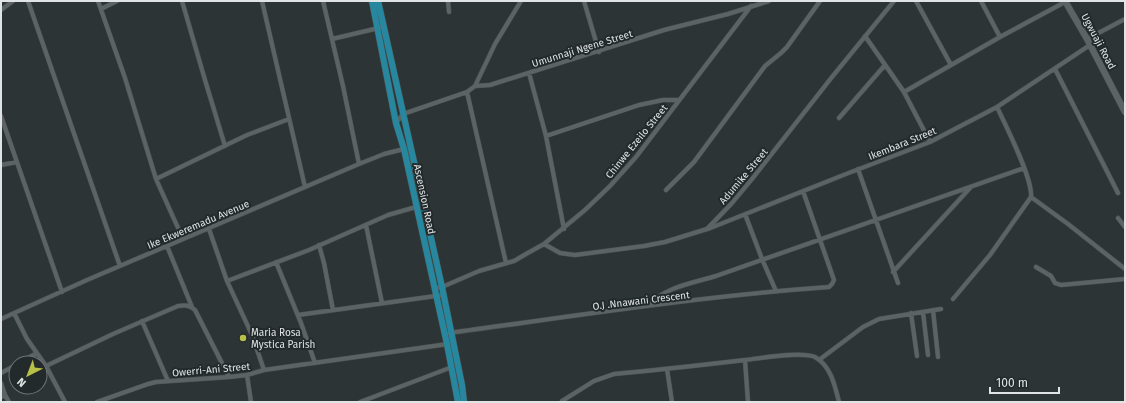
<svg xmlns="http://www.w3.org/2000/svg" width="1126" height="403" font-family="'Fira Sans',sans-serif">
  <style>
    .lines { fill: none; stroke-linecap: round; stroke-linejoin: round }
    .street-casing { stroke: #4a5051; stroke-width: 5 }
    .secondary-casing { stroke: #4a5051; stroke-width: 7 }
    .primary-casing { stroke: #4a5051; stroke-width: 7 }
    .street { stroke: #5b6364; stroke-width: 4 }
    .secondary { stroke: #5b6364; stroke-width: 6 }
    .primary { stroke: #26879e; stroke-width: 6 }
    .poi-dot { fill: #b7c148; stroke: #232a2b; stroke-width: 1.5 }
    .labels { text-anchor: middle; stroke-width: 4; stroke-linejoin: round; paint-order: stroke }
    .street-label { font-size: 10px; fill: #e0e4e5; stroke: #232a2b }
    .poi-label { font-size: 10px; fill: #e0e4e5; stroke: #232a2b; text-anchor: start }
  </style>
  <rect width="100%" height="100%" fill="#2d3435"/>
  <g class="lines">
    <defs>
      <path id="street" d="M28 1 120 266
        M98 1 125 78 156 179 183 239
        M182 1 205 80 225 146
        M262 1 305 187
        M323 1 343 86 359 164
        M448 1 449 12
        M584 1 599 52
        M916 1 951 65
        M981 1 1000 37
        M101 9 117 1
        M1 10 13 1
        M865 36 904 92 930 142
        M332 39 383 27
        M1087 39 1125 19
        M1055 69 1118 193
        M529 73 546 136 564 229
        M475 86 495 44 521 1
        M467 92 506 263
        M904 92 1000 37 1065 2
        M997 107C1006 126 1033 179 1031 197
        M1 116 62 292
        M839 118 885 65
        M396 123 403 114 467 92 475 86 490 85 664 30 728 14 769 1
        M546 136 639 105 663 100H679
        M1 165 17 162
        M858 169 898 283
        M156 179 247 135 289 119
        M666 190 694 162 765 66 781 53 787 47 820 1
        M1031 197 1068 224 1125 269
        M745 214 762 259 776 291
        M1118 218 1125 227
        M366 225 382 303
        M209 229 227 281 252 335 264 370
        M708 229 846 174 930 142 997 107 1090 45
        M544 244 560 253 575 255 644 246 665 242 707 229 732 203 752 179 832 77 894 1
        M319 245 324 263 333 310
        M167 246 192 307
        M276 262 301 323 315 363
        M1036 267 1051 276 1055 283 1061 285 1125 279
        M893 272 970 188
        M227 281 309 250 388 215 416 207
        M434 288 442 287 479 271 514 261 526 254 544 244 585 210 610 186 636 157 751 6
        M953 299 990 255 1031 197
        M648 306C664 287 693 283 716 276L1024 168
        M933 310 938 357
        M923 312 928 355
        M14 313 27 339 46 366 65 402
        M911 313 917 356
        M298 315 443 295
        M1 319 87 280 359 164 384 154 404 149
        M142 321 168 381
        M449 333C575 316 702 296 829 287L832 284 834 280 803 191
        M745 360 748 402
        M819 360 863 327 879 319 941 309
        M19 363 37 353
        M46 366 113 334 178 306C185 305 190 305 195 310L229 377
        M667 369 672 402
        M1 373 16 365
        M247 375 251 402
        M1 383 5 395 1 397
        M5 395 9 402
        M562 401 594 381 614 374C658 370 702 365 745 360 761 358 802 351 815 357 831 366 835 386 839 402
        M97 402 148 384 156 382 229 377 247 375 264 370 448 344
        M360 402 452 367"/>
      <path id="secondary" d="M1065 1 1087 39 1125 112"/>
      <path id="primary" d="M372 1 396 123 404 149 447 344 458 402
        M378 1 442 287 462 385 464 402"/>
    </defs>
    <use href="#street" class="street-casing"/>
    <use href="#secondary" class="secondary-casing"/>
    <use href="#primary" class="primary-casing"/>
    <use href="#street" class="street"/>
    <use href="#secondary" class="secondary"/>
    <use href="#primary" class="primary"/>
  </g>
  <circle class="poi-dot" cx="243" cy="338" r="4"/>
  <g class="labels">
    <g class="street-label">
      <text transform="translate(1099 41) rotate(62)" y="4">Ugwuaji Road</text>
      <text transform="translate(582 48) rotate(-17)" y="4">Umunnaji Ngene Street</text>
      <text transform="translate(636 141) rotate(-51)" y="4">Chinwe Ezeilo Street</text>
      <text transform="translate(902 143) rotate(-22)" y="4">Ikembara Street</text>
      <text transform="translate(743 176) rotate(-50)" y="4">Adumike Street</text>
      <text transform="translate(425 199) rotate(78)" y="4">Ascension Road</text>
      <text transform="translate(198 224) rotate(-23)" y="4">Ike Ekweremadu Avenue</text>
      <text transform="translate(641 300) rotate(-7)" y="4">O.J .Nnawani Crescent</text>
      <text transform="translate(211 369) rotate(-5)" y="4">Owerri-Ani Street</text>
    </g>
    <g class="poi-label">
      <text x="251" y="336">Maria Rosa<tspan x="251" dy="12">Mystica Parish</tspan></text>
    </g>
  </g>
  <rect width="1126" height="403" fill="none" stroke="#e0e4e5" stroke-width="4"/>
  <g transform="translate(28 375) rotate(222)"><circle r="19" fill="#232a2b" stroke="#6f7475"/>
  <path d="M0-3L7 15L0 10L-7 15Z" fill="#b7c148"/>
  <text y="-6" font-size="11" font-weight="bold" text-anchor="middle" fill="#e0e4e5">N</text>
  </g>
  <path d="M990 387v6h69v-6" fill="none" stroke="#e0e4e5" stroke-width="2"/>
  <text x="996" y="387" font-size="12" fill="#e0e4e5" stroke="#232a2b" stroke-width="3" paint-order="stroke">100 m</text>
</svg>
